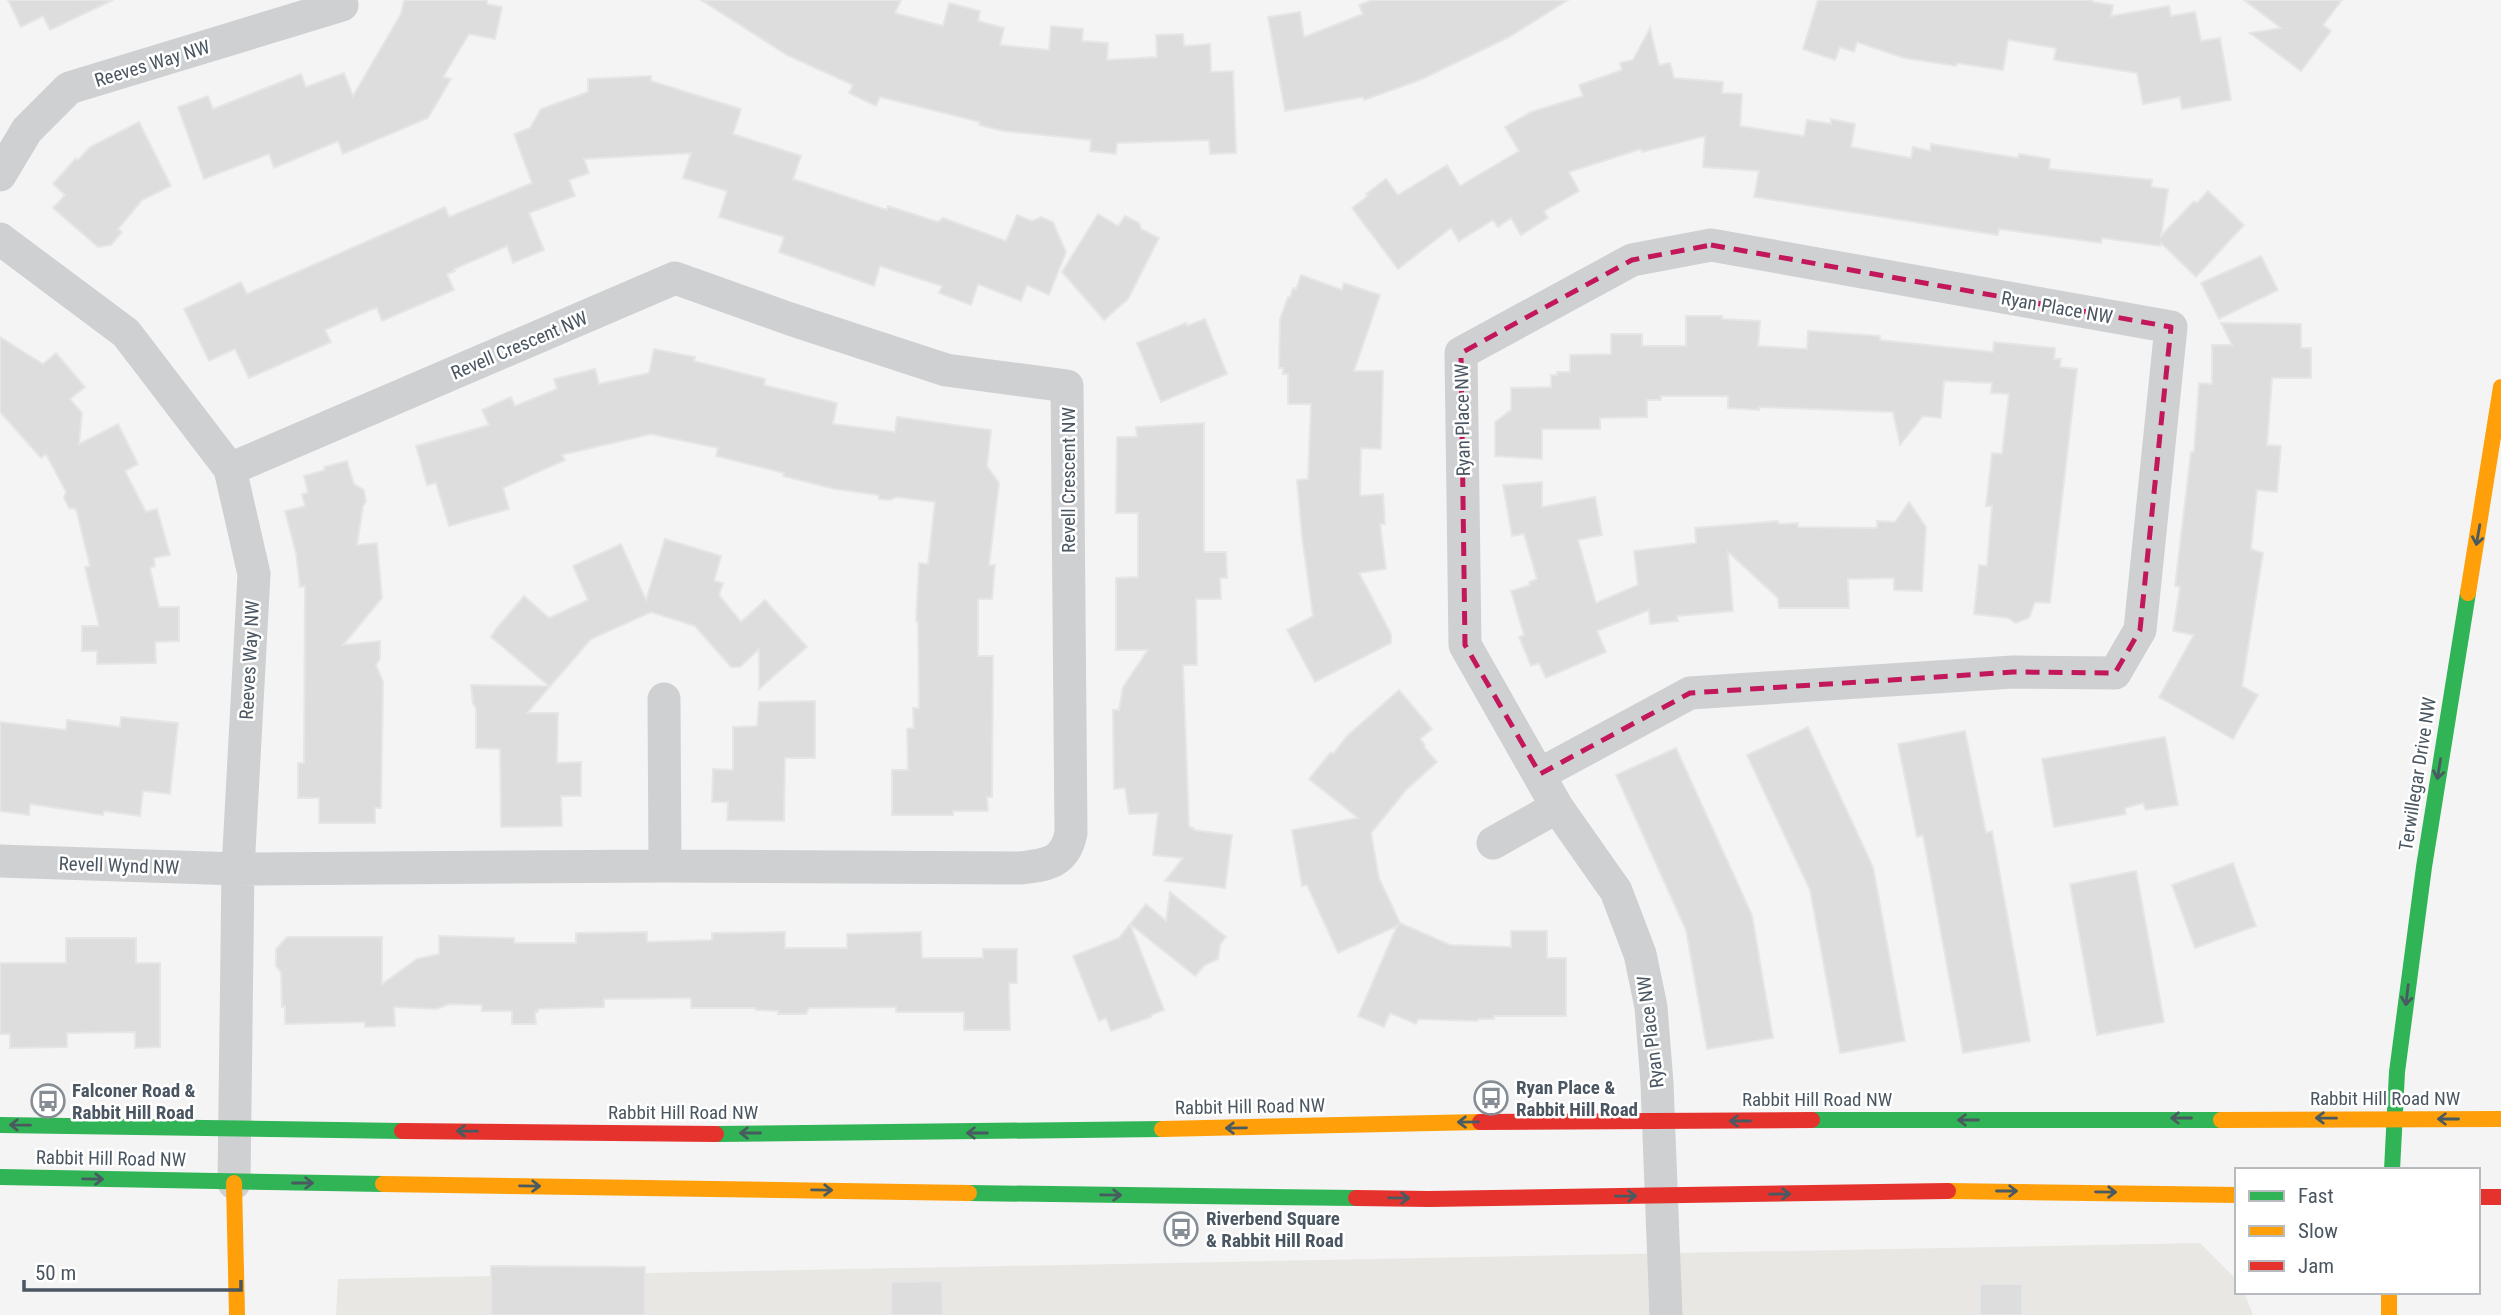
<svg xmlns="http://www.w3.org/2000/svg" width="2501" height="1315" font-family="'Roboto Condensed',sans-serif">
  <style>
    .commercial { fill: #e8e7e3 }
    .building { fill: #ddddde; stroke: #e5e6e7; stroke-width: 2 }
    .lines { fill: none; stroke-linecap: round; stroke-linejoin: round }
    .street { stroke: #ced0d2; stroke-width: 33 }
    .fast { stroke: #30b455; stroke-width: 16 }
    .slow { stroke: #ff9f0a; stroke-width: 16 }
    .jam { stroke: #e5322d; stroke-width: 16 }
    .oneway { stroke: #495b60 }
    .marked { fill: none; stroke: #c2185b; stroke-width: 5; stroke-dasharray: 14 9; stroke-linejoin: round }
    .labels { text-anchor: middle; stroke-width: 5; stroke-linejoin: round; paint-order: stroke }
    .street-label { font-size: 19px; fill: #4a5661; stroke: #fff }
    .poi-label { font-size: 19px; font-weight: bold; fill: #4a5661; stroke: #fff; text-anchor: start }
  </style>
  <rect width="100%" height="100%" fill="#f4f4f4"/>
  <path class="commercial" d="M2200 1243 2237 1280V1292H2244L2253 1315H336L338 1279Z"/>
  <path class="building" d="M8 0H113L50 30 43 16 21 27Z
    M404 0H487V4L502 7 495 39 469 34 443 77 451 79 428 118 343 154 338 141 274 168 269 154 204 179 178 107 208 96 213 109 301 74 306 87 344 73 353 96 401 14Z
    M701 0H901L895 13 943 26 949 3 980 11 978 21 1004 28 1000 45 1049 50 1051 26 1083 29 1082 41 1108 43 1107 60 1157 57 1156 35 1183 34 1184 46 1210 44 1211 72 1233 71 1236 153 1210 154 1209 140 1117 143 1116 154 1090 151 1091 140 1004 131 979 125 980 122 880 97 876 106 849 93 853 85 787 55Z
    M1372 0H1568L1509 37 1420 80 1364 100 1363 97 1285 111 1268 17 1300 12 1304 37 1363 14 1359 5Z
    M1818 0H2093V2L2113 5 2111 16 2169 6 2171 16 2195 12 2201 41 2220 38 2231 100 2182 109 2180 97 2143 104 2137 73 2054 60 2056 48 2008 40 2003 70 1957 63 1956 66 1904 58 1857 42 1854 52 1840 47 1835 60 1803 49Z
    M2244 0H2342L2323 25 2331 31 2301 71 2250 33 2281 28Z
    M1650 28 1659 65 1670 63 1674 78 1723 82 1722 93 1742 94 1740 126 1804 136 1807 120 1831 124V119L1855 124 1851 147 1911 158 1913 147 1930 151 1931 144 2018 158 2019 154 2050 159 2049 169 2152 180 2151 187 2168 189 2161 236 2194 201 2197 203 2208 191 2244 225 2196 277 2161 243 2160 246 2102 238 2101 243 1999 229 1998 235 1754 197 1759 171 1703 167 1705 136 1642 152 1641 149 1569 172 1579 191 1544 211 1548 218 1521 235 1511 218 1498 227 1493 220 1459 241 1451 228 1398 269 1352 208 1368 196 1366 194 1386 179 1398 195 1447 165 1460 186 1519 151 1505 127 1531 112 1583 96 1579 85 1622 70 1620 63 1633 60Z
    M651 76V81L741 109 733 134 801 156 793 179 887 210 888 206 938 222 943 218 1006 241 1017 215 1032 221 1041 217 1053 222 1066 252 1049 295 1027 285 1021 301 978 284 971 305 939 293 942 286 880 266 874 286 779 252 784 237 719 217 727 191 683 178 691 153 584 159 589 173 569 180 575 196 529 213 544 250 513 263 507 246 454 269 455 271 447 274 454 290 382 321 377 308 370 310 325 330 331 342 249 378 235 349 209 361 184 309 241 282 247 294 445 207 449 217 532 183 514 134 530 128 541 109 588 92V79Z
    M139 122 171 186 142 200 118 229 122 232 111 245 98 247 53 208 65 195 53 184 76 158 78 160 90 147Z
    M1098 214 1118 226 1125 216 1139 223 1141 229 1159 238 1128 299 1104 320 1062 272Z
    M2261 256 2278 290 2219 319 2201 283Z
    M1301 275 1342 290 1344 283 1380 295 1354 371H1383L1381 449 1361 448 1360 496 1383 494 1385 524H1380L1386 569 1359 573 1391 634V643L1315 682 1287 630 1313 616 1302 537 1297 480 1308 479 1311 404H1288V374H1283V368H1279L1280 319 1288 297 1290 298 1293 288 1296 289Z
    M1686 316H1722V319L1760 321 1758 346 1807 349 1808 331 1880 336V340L1993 352 1994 342 2055 348 2054 359H2061L2060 367 2077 369 2050 603 2035 602 2029 618 2016 623 2008 618 1974 614 1979 565 1987 566 1992 506H1986L1992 453 2002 454 2009 394 1991 393 1992 383 1944 381 1941 418 1923 416 1900 445 1893 412 1759 407V410L1728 408V396H1661V400H1647V417L1600 418V429H1542V459L1495 456V422L1511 410V388L1551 387V375H1557V372H1570V355L1611 354V334H1642V346H1686Z
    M1205 319 1227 374 1161 402 1137 343 1186 323 1187 326Z
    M2221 323 2301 324V348H2311V378H2272L2267 445 2281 446 2277 492 2257 490 2251 549 2263 553 2242 686 2258 695 2233 739 2159 697 2194 635 2173 631 2180 587 2175 586 2191 452H2194L2199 383 2212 384V345H2232Z
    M0 337 43 364 56 353 85 387 70 399 82 413 79 444 118 424 138 464 125 471 146 512 157 509 170 555 154 558 155 566 150 568 159 607H179V641L155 642 156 663 97 664V651H82V626H99L85 567 90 566 76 509 69 508 64 498 66 492 46 454 41 458 0 412Z
    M654 349 695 357 694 361 765 379 764 385 837 403 833 424 895 432 897 417 991 430 987 466 999 483 989 565H995L992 599H978V656H993L992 797H987L988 811H953V815H892V770H908L907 729 914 728 913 708H919L918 622 916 621 919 563 928 564 935 502 897 497 890 500 879 499 878 495 835 489 783 476 784 473 716 456 718 448 651 434 562 455 565 460 503 488 509 509 449 526 436 483 427 485 416 446 489 425 482 410 511 397 515 406 557 389 554 379 595 369 599 384 649 373Z
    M1204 423V552H1226L1227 578H1220L1221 599H1196L1197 665H1183L1189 827 1194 828V830L1232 835 1225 888 1165 881 1183 858 1153 855 1158 813 1129 814 1125 788 1114 789 1113 710H1119L1123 687 1148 650H1116V578L1138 577V513H1116L1117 437H1137L1136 427Z
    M347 461 354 484 364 490 366 502 363 506 357 545 377 543 382 598 343 645 380 641V659L376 665 383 682 381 808H375V823H319V798H298V763H304L305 586 300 587 296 553 285 511 305 506 302 494 308 493 304 476 325 470 324 467Z
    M1542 482V507L1595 497 1602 535 1578 540 1596 603 1638 585 1634 551 1696 543 1695 528 1778 521 1779 524 1798 523V527L1877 528V521L1895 522 1909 502 1926 527 1922 591 1894 590V578L1848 579 1849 608H1779L1778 598 1728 552 1733 611 1677 616 1678 621 1650 624 1649 610 1597 631 1606 652 1546 678 1539 663 1531 666 1519 637 1524 635 1511 591 1530 585 1529 582 1537 579 1524 534 1512 536 1503 485Z
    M665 539 721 556 714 581 723 583 719 595 741 622 765 600 807 647 759 689V649L740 667H731L695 626 651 612 591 639 527 713H558L557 763 581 762V796H561L562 826 501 827 500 749 476 748V708L473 704 471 685 549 686 491 637 496 629 524 596 549 618 588 600 573 566 621 544 646 600Z
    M1399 690 1432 729 1420 739 1425 745 1424 747 1437 762 1406 790 1371 833 1379 878 1400 923 1450 945 1511 947V931H1547V958H1566V1016H1494V1019H1478V1021L1418 1019 1416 1024 1390 1013 1384 1027 1358 1016 1397 926 1338 953 1307 885 1302 886 1292 830 1358 818 1309 779 1331 752 1333 754 1347 736Z
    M815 701V758H785L784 821 727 820 728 802H712L713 769 733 770V727L757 726 759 702Z
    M121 717 178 723 170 794 143 791 140 816 104 811 103 815 30 804 29 815 0 811V722L66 730 67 720 120 727Z
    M1808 727 1873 867 1905 1041 1840 1053 1810 890 1747 755Z
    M1965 731 1986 833 1992 831 2030 1041 1963 1053 1923 835 1917 837 1898 744Z
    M2165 737 2178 805 2146 810 2143 803 2125 808 2126 814 2054 827 2042 759Z
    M1676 748 1752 915 1773 1038 1707 1049 1686 930 1616 775Z
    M2233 863 2256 926 2195 948 2172 885Z
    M2136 871 2164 1022 2097 1035 2070 884Z
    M1170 892 1226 937 1220 945 1218 959 1205 965 1195 976 1130 924 1146 904 1166 921Z
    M1130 924 1164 1010 1151 1015V1017L1111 1031 1106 1018 1099 1021 1073 956 1119 938Z
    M647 932V942L712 940V933L785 932V948H847V934L921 932 922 958H983V949H1017V983H1009L1010 1030H964V1012H896V1007L809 1008 806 1014H778V1011L756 1010V1008H691V998L604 999V1007L538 1009V1012H535L536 1024H512V1011H482V1005L449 1004 437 1009 394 1007 395 1026 365 1027V1022L285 1024V1006L282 1007 281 972 276 966V949L287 937H382V984L417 959 439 954V936L514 938V943H576V933Z
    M66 938H136V963H160V1047L135 1048V1032L67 1033V1047L10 1048V1034H0V963H66Z
    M491 1266 645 1267V1315H491Z
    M942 1281 943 1315H891V1282Z
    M1980 1284H2022V1315H1980Z"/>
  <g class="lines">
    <path class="street" d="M0 175 27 130 69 88 342 5
      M0 239 126 333 230 469 254 574 238 869 234 1183
      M664 699 665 866
      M1540 774 1690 693 2013 672 2115 673 2140 630 2171 327 1711 245 1632 260 1461 353 1465 645 1557 807 1616 891 1640 954 1651 1007 1657 1083 1666 1315
      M1493 843 1557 807
      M0 861 238 869 665 866 1020 868C1047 865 1065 863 1071 833L1067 386 946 370 790 319 675 278 230 469"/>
    <path class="fast" d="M1812 1120H2221
      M0 1125 402 1131
      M716 1134 1162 1129
      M2392 1170 2397 1072 2424 867 2468 593
      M0 1177 383 1184
      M969 1193 1356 1198"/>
    <path class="slow" d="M2468 593 2501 387
      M2221 1120 2501 1119
      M1162 1129 1480 1122
      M234 1183 237 1315
      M383 1184 969 1193
      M1948 1191 2237 1195
      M2389 1292V1315"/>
    <path class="jam" d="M1480 1122 1812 1120
      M402 1131 716 1134
      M2478 1197H2501
      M1356 1198 1429 1199 1948 1191"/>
  </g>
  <defs><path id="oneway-shaft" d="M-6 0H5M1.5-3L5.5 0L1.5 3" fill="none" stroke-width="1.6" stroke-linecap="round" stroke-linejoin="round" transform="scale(1.75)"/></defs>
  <g class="oneway">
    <use href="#oneway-shaft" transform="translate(2478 535) rotate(100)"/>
    <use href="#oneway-shaft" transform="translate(2439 769) rotate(99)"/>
    <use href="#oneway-shaft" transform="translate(2407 995) rotate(97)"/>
    <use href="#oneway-shaft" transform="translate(2181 1118) rotate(180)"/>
    <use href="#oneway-shaft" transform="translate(2326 1118) rotate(-179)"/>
    <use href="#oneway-shaft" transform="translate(2448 1119) rotate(180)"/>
    <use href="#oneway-shaft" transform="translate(1968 1120) rotate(180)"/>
    <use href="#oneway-shaft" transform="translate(1740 1121) rotate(180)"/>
    <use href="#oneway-shaft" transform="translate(1468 1122) rotate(179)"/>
    <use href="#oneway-shaft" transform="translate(20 1125) rotate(-179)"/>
    <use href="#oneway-shaft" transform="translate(1236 1128) rotate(179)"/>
    <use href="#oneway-shaft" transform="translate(467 1131) rotate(-179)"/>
    <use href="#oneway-shaft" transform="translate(750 1133) rotate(180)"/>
    <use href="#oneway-shaft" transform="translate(977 1133) rotate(180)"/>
    <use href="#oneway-shaft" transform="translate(93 1179) rotate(1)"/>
    <use href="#oneway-shaft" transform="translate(303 1183)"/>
    <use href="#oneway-shaft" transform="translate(530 1186) rotate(1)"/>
    <use href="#oneway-shaft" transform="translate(822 1190) rotate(1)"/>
    <use href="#oneway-shaft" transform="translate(2007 1191)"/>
    <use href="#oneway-shaft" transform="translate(2106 1192) rotate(1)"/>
    <use href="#oneway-shaft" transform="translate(1780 1194) rotate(-1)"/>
    <use href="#oneway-shaft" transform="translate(1111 1195) rotate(1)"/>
    <use href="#oneway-shaft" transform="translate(1626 1196) rotate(-1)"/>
    <use href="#oneway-shaft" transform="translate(1399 1198) rotate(1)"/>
  </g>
  <path class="marked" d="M1711 245 2171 327 2140 630 2115 673 2013 672 1690 693 1540 774 1465 645 1461 353 1632 260Z"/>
  <defs>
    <symbol id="bus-ring" viewBox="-11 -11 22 22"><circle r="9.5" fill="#fff" stroke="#868d94" stroke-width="1.5"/><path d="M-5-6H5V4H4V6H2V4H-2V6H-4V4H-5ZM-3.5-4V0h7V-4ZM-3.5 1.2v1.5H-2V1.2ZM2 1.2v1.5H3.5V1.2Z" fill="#868d94"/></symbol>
  </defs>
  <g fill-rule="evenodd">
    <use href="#bus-ring" x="1472" y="1079" width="38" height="38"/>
    <use href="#bus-ring" x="29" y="1082" width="38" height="38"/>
    <use href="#bus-ring" x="1162" y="1210" width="38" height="38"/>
  </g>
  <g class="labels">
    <g class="street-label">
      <text transform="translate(152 63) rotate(-17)" y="7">Reeves Way NW</text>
      <text transform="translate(2057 307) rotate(10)" y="7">Ryan Place NW</text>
      <text transform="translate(519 345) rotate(-23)" y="7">Revell Crescent NW</text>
      <text transform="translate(1462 420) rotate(-91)" y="7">Ryan Place NW</text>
      <text transform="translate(1068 480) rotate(-90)" y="7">Revell Crescent NW</text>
      <text transform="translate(249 660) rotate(-87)" y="7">Reeves Way NW</text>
      <text transform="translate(2417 774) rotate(-81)" y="7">Terwillegar Drive NW</text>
      <text transform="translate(119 865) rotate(2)" y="7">Revell Wynd NW</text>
      <text transform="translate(1650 1032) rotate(-97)" y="7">Ryan Place NW</text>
      <text x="2385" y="1105">Rabbit Hill Road NW</text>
      <text x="1817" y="1106">Rabbit Hill Road NW</text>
      <text transform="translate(1250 1106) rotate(-1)" y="7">Rabbit Hill Road NW</text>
      <text x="683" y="1119">Rabbit Hill Road NW</text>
      <text transform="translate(111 1158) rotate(1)" y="7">Rabbit Hill Road NW</text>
    </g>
    <g class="poi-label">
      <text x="1516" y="1094">Ryan Place &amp;<tspan x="1516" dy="22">Rabbit Hill Road</tspan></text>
      <text x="72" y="1097">Falconer Road &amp;<tspan x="72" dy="22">Rabbit Hill Road</tspan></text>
      <text x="1206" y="1225">Riverbend Square<tspan x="1206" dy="22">&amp; Rabbit Hill Road</tspan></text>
    </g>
  </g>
  <rect x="2235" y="1168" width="245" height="126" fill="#ffffff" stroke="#b7bbc0" stroke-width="2"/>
  <rect x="2249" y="1191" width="35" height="10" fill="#30b455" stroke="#b7bbc0" stroke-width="2"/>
  <text x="2298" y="1203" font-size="21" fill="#4a5661">Fast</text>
  <rect x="2249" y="1226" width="35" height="10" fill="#ff9f0a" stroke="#b7bbc0" stroke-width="2"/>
  <text x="2298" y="1238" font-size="21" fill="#4a5661">Slow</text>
  <rect x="2249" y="1261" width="35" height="10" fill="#e5322d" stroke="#b7bbc0" stroke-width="2"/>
  <text x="2298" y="1273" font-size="21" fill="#4a5661">Jam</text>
  <path d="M24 1280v10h217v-10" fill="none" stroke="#4a5661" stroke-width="3.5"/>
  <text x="35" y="1280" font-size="21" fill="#4a5661" stroke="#ffffff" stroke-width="5" paint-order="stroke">50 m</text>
</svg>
